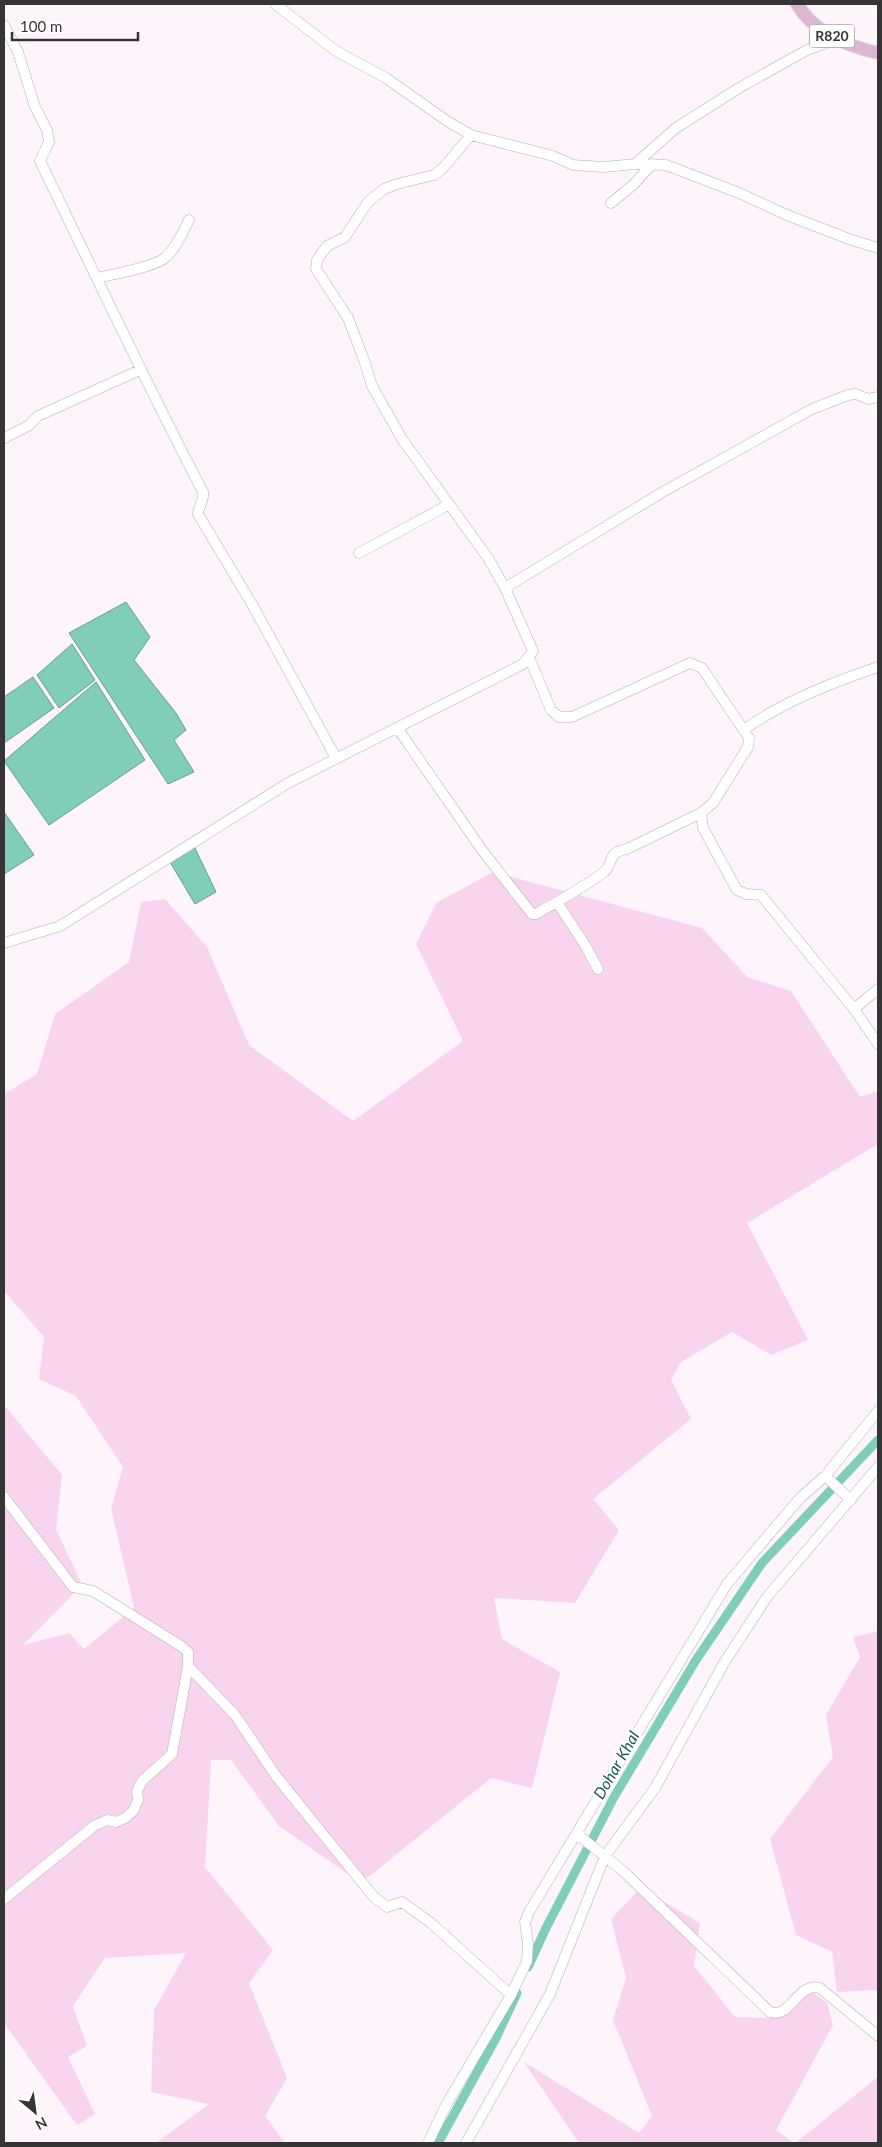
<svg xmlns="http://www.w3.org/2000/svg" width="882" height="2147" font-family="Lato,sans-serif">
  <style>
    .green { fill: #f9d4ef }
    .water { fill: #80cdba; stroke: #6a9f92 }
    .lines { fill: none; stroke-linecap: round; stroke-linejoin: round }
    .canal { stroke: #80cdba; stroke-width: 9 }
    .minor-casing { stroke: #b5afb3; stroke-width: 11 }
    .major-casing { stroke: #d7d6d7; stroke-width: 14 }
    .minor { stroke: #fff; stroke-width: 10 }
    .major { stroke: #ddb6d3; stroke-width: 12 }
    .labels { text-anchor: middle; stroke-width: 5; stroke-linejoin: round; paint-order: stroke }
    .shield { fill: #fff; stroke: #737172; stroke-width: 1 }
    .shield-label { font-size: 14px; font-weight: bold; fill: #373436 }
    .water-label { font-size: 16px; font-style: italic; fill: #1d5c4f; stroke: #fff }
  </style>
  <rect width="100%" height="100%" fill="#fdf5fb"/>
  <path class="green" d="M493 872 702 928 747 977 791 991 860 1097 878 1091V1144L747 1223 808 1340 771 1355 732 1332 681 1362 671 1380 691 1419 593 1499 619 1530 575 1603 494 1598 502 1639 560 1672 532 1788 491 1778 361 1883 279 1826 231 1760H211L205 1867 273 1950 249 1983 287 2078 265 2116 285 2143H156L209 2104 151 2092 154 2010 186 1953 105 1958 73 2006 87 2046 68 2057 95 2114 77 2125 4 2023V1405L62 1475 56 1529 82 1585 23 1645 69 1633 84 1649 134 1608 111 1508 123 1467 76 1396 39 1379 44 1337 4 1291V1094L37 1074 55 1014 129 962 141 902 165 899 207 947 249 1045 353 1121 463 1041 416 944 436 903Z
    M878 1631V1990L837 1992 832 1952 796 1935 770 1839 833 1757 826 1715 860 1657 853 1637Z
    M641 1888 700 1923 694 1966 735 2017 777 2018 810 1990 827 2003 833 2025 776 2130 794 2143H579L524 2062 639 2133 652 2116 613 2020 626 1978 611 1919Z
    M878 2077V2143H795Z"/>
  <path class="water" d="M126 602 150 637 134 660 176 713 186 730 174 740 194 772 168 784 69 633Z
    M72 644 95 680 59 708 37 675Z
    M33 677 54 708 4 743V697Z
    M96 682 145 760 49 825 4 761Z
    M4 812 34 855 4 874Z
    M193 844 216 892 195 904 170 862Z"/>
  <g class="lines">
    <path class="canal" d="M528 1967 546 1928 614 1797 696 1660 762 1563 878 1440
      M438 2143 496 2038 517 1993"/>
    <defs>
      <path id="minor" d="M275 4 336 51 386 78 447 121 471 135 553 156 573 165 604 167 635 164 666 165 739 193 787 215 849 239 878 248
        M4 25 18 52 35 107 47 130 49 142 40 161C94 272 146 383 203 492 205 501 198 506 198 514L253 606 336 758
        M471 135 443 168 434 175 397 184 384 189 368 202 345 237 327 246 317 260 316 269 348 318 364 360 372 386 402 439 488 558 505 588
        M635 164 676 128 739 88 807 50 837 39
        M611 203 633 185 652 164
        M98 278C113 274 156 267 166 257 177 247 182 233 189 220
        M4 438 28 426 38 416 140 370
        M359 553 448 505
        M529 657 551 710 559 717H572L690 663 702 668 749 738 748 747 713 803 701 813 703 828 737 890 746 894 761 895 854 1009 878 1044
        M398 729 482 850 532 914H536C558 901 583 888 604 872 615 863 605 853 627 849L701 813
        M745 729C784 701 833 682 878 667
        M557 902 585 945 598 969
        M4 943 60 926 288 783 523 664 533 651 505 588 661 493 812 409 848 395 856 394 868 399 878 397
        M854 1009 878 989
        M825 1476 851 1500
        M4 1497 73 1587 93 1591 181 1646 188 1652V1666L235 1715 276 1776 373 1896 387 1907 402 1902 431 1923 511 1995
        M577 1834 623 1871 770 2012C791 2019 797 1982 820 1988L878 2036
        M4 1899 94 1826 107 1820 116 1822 125 1818 133 1811 138 1800 137 1791 142 1781 172 1754 188 1666
        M428 2143 446 2105 511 1995 527 1961 528 1944 525 1922 529 1912 727 1584 800 1498 825 1476 878 1411
        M466 2143 550 1994 605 1856 655 1788 724 1663 767 1597 878 1467"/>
      <path id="major" d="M797 4C814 33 847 46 878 53"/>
    </defs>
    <use href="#minor" class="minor-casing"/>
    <use href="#major" class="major-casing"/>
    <use href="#minor" class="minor"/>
    <use href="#major" class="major"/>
  </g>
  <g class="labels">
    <rect class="shield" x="809.5" y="24.5" width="45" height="23" rx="4"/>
    <g class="shield-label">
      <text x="832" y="41">R820</text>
    </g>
    <g class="water-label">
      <text transform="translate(616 1765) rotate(-60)" y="6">Dohar Khal</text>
    </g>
  </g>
  <rect width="882" height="2147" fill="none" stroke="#373436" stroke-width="10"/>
  <g transform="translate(35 2112) rotate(151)" stroke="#ffffff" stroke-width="4" paint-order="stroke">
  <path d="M0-4L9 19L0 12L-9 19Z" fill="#373436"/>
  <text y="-8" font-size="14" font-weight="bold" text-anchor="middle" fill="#373436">N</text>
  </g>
  <path d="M12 32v8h126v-8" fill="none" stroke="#373436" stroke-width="2.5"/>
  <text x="20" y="32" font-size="15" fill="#373436" stroke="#ffffff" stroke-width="4" paint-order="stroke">100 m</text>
</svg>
